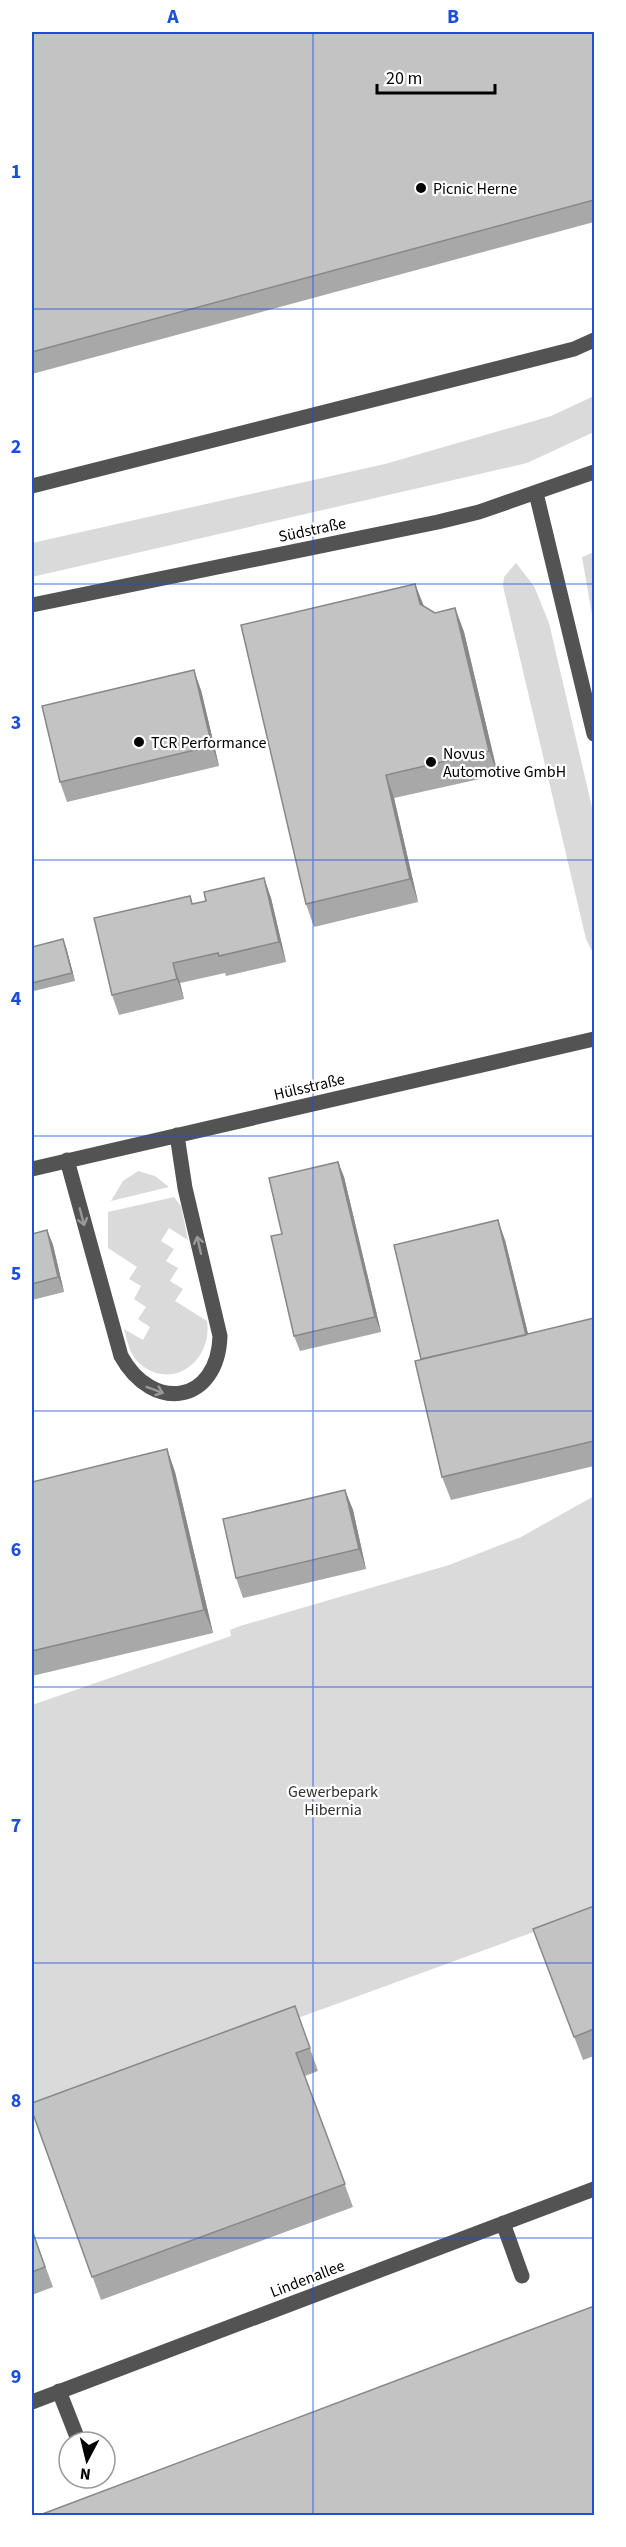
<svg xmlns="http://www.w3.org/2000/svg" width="626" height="2547" font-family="'Source Sans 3',sans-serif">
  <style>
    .green { fill: #dadada }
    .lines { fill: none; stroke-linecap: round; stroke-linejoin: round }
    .minor { stroke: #535353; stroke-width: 15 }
    .wall { fill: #a8a8a8 }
    .shaded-wall { fill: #888 }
    .building { fill: #c3c3c3; stroke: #888; stroke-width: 1.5 }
    .oneway { stroke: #989898 }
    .grid { fill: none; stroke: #1d4ed8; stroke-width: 1.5; stroke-opacity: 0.55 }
    .poi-dot { fill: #000; stroke: #fff; stroke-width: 2 }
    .labels { text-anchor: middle; stroke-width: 4.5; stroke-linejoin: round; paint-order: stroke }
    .poi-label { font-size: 16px; fill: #000; stroke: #fff; text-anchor: start }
    .street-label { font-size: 16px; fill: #000; stroke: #fff }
    .park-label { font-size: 16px; fill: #313131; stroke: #fff }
    .neatline { fill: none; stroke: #1d4ed8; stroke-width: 2 }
    .grid-label { font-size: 20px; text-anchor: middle; font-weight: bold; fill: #1d4ed8 }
  </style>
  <rect width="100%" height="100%" fill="#fff"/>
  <path class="green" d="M594 396V432L527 463 32 577V543L385 464 551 416Z
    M594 552V626L582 557Z
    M516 563 534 586 549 623 594 816V955L586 939 503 586 504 577Z
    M138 1171 155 1176 169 1187 111 1201 123 1181Z
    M174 1197 181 1206 188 1240 169 1228 161 1241 174 1249 166 1261 178 1268 170 1281 183 1289 175 1301 207 1321C213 1362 171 1392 139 1363 130 1355 127 1340 124 1329L143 1340 150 1327 138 1319 146 1307 134 1299 141 1286 129 1279 137 1267 108 1248V1212Z
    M594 1496V1910L32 2115V1705L231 1636 230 1630 240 1626 449 1565 521 1537Z"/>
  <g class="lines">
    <path class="minor" d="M32 486 574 349 594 340
      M536 493 594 734
      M32 605 438 522 479 512 594 472
      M67 1160 121 1356C153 1414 218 1403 220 1336L185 1188 177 1135
      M32 1169 594 1039
      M503 2223 522 2276
      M59 2391 79 2442
      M32 2402 594 2189"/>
  </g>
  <path class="wall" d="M32 32H594V222L32 374Z
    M415 584 424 606 435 613 455 608 464 632 498 775 394 798 418 902 314 927 306 904Z
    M201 690 219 766 67 802 60 782Z
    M264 878 271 898 286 962 226 976 225 973 180 983 184 999 119 1015 112 995 190 896 193 904 206 901Z
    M32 947H66L75 981 34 991 32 984Z
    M338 1162 344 1177 381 1332 300 1351 294 1336 282 1234Z
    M47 1230 53 1245 64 1292 32 1300V1234Z
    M505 1240 528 1334 594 1318V1466L451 1500 442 1477 421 1359Z
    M167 1449 175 1472 213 1633 32 1676V1482Z
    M345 1490 353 1510 366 1569 243 1598 236 1578Z
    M594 1906V2056L583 2060 533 1929Z
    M295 2006 318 2071 305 2076 353 2207 101 2300 32 2111Z
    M32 2230 53 2287 32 2295Z"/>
  <path class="shaded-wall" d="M415 584 424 607 420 604Z
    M455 608 464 632 498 775 489 751Z
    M194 670 201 690 219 766 212 746Z
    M386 775 394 798 418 902 410 879Z
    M264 878 271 898 286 962 279 942Z
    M63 939 66 947 75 981 72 973Z
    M173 963 180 983 184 999 177 979Z
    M338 1162 344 1177 381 1332 375 1317Z
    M498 1220 505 1240 534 1358 526 1338Z
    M47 1230 53 1245 64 1292 58 1277Z
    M167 1449 175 1472 213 1633 204 1610Z
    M345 1490 353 1510 366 1569 359 1549Z"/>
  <path class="building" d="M32 32H594V200L32 352Z
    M415 584 420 604 435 613 455 608 489 751 386 775 410 879 306 904 241 625Z
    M194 670 212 746 60 782 42 706Z
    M264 878 279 942 219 956 218 953 173 963 177 979 112 995 94 918 190 896 192 904 206 901 204 892Z
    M63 939 72 973 32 983V947Z
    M338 1162 375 1317 294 1336 271 1236 282 1234 269 1178Z
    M498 1220 526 1335 421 1359 394 1245Z
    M47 1230 58 1277 32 1284V1234Z
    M594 1318V1441L442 1477 415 1361Z
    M167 1449 204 1610 32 1651V1482Z
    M345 1490 359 1549 236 1578 223 1519Z
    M594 1906V2029L574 2037 533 1929Z
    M295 2006 310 2048 296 2053 345 2184 92 2277 32 2111V2103Z
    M32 2230 45 2267 32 2272Z
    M594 2306V2516H37Z"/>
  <defs><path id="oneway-shaft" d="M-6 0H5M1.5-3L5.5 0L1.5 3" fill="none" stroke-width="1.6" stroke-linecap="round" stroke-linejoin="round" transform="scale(1.5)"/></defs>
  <g class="oneway">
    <use href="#oneway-shaft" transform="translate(82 1217) rotate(75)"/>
    <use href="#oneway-shaft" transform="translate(199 1245) rotate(-103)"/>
    <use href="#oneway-shaft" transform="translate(155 1390) rotate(20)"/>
  </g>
  <path class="grid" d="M313 32V2516M32 309H594M32 584H594M32 860H594M32 1136H594M32 1411H594M32 1687H594M32 1963H594M32 2238H594"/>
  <g class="poi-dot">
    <circle cx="421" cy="188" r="6"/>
    <circle cx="139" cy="742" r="6"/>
    <circle cx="431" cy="762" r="6"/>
  </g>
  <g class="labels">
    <g class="poi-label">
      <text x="433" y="194">Picnic Herne</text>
      <text x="151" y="748">TCR Performance</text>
      <text x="443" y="759">Novus<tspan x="443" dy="18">Automotive GmbH</tspan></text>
    </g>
    <g class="street-label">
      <text transform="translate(312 529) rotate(-12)" y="6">Südstraße</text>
      <text transform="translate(309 1086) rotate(-13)" y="6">Hülsstraße</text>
      <text transform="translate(307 2278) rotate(-21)" y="6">Lindenallee</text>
    </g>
    <g class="park-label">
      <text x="333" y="1797">Gewerbepark<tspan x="333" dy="18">Hibernia</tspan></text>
    </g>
  </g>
  <rect width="626" height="2547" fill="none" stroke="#ffffff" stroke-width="66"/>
  <g transform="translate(87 2460) rotate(187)"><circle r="28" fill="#ffffff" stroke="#999999" stroke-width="1.5"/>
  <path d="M0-4.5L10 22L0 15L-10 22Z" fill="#000000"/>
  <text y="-9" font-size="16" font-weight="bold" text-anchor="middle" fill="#000000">N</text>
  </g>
  <path d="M377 84v9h118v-9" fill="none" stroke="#000000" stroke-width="3"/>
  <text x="386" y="84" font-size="18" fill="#000000" stroke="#ffffff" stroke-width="4.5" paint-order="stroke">20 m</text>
  <rect x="33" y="33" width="560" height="2481" class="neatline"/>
  <g class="grid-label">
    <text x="173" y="23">A</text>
    <text x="453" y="23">B</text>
    <text x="16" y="178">1</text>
    <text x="16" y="453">2</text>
    <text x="16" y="729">3</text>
    <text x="16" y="1005">4</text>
    <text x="16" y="1280">5</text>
    <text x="16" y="1556">6</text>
    <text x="16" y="1832">7</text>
    <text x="16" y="2107">8</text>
    <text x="16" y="2383">9</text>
  </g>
</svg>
